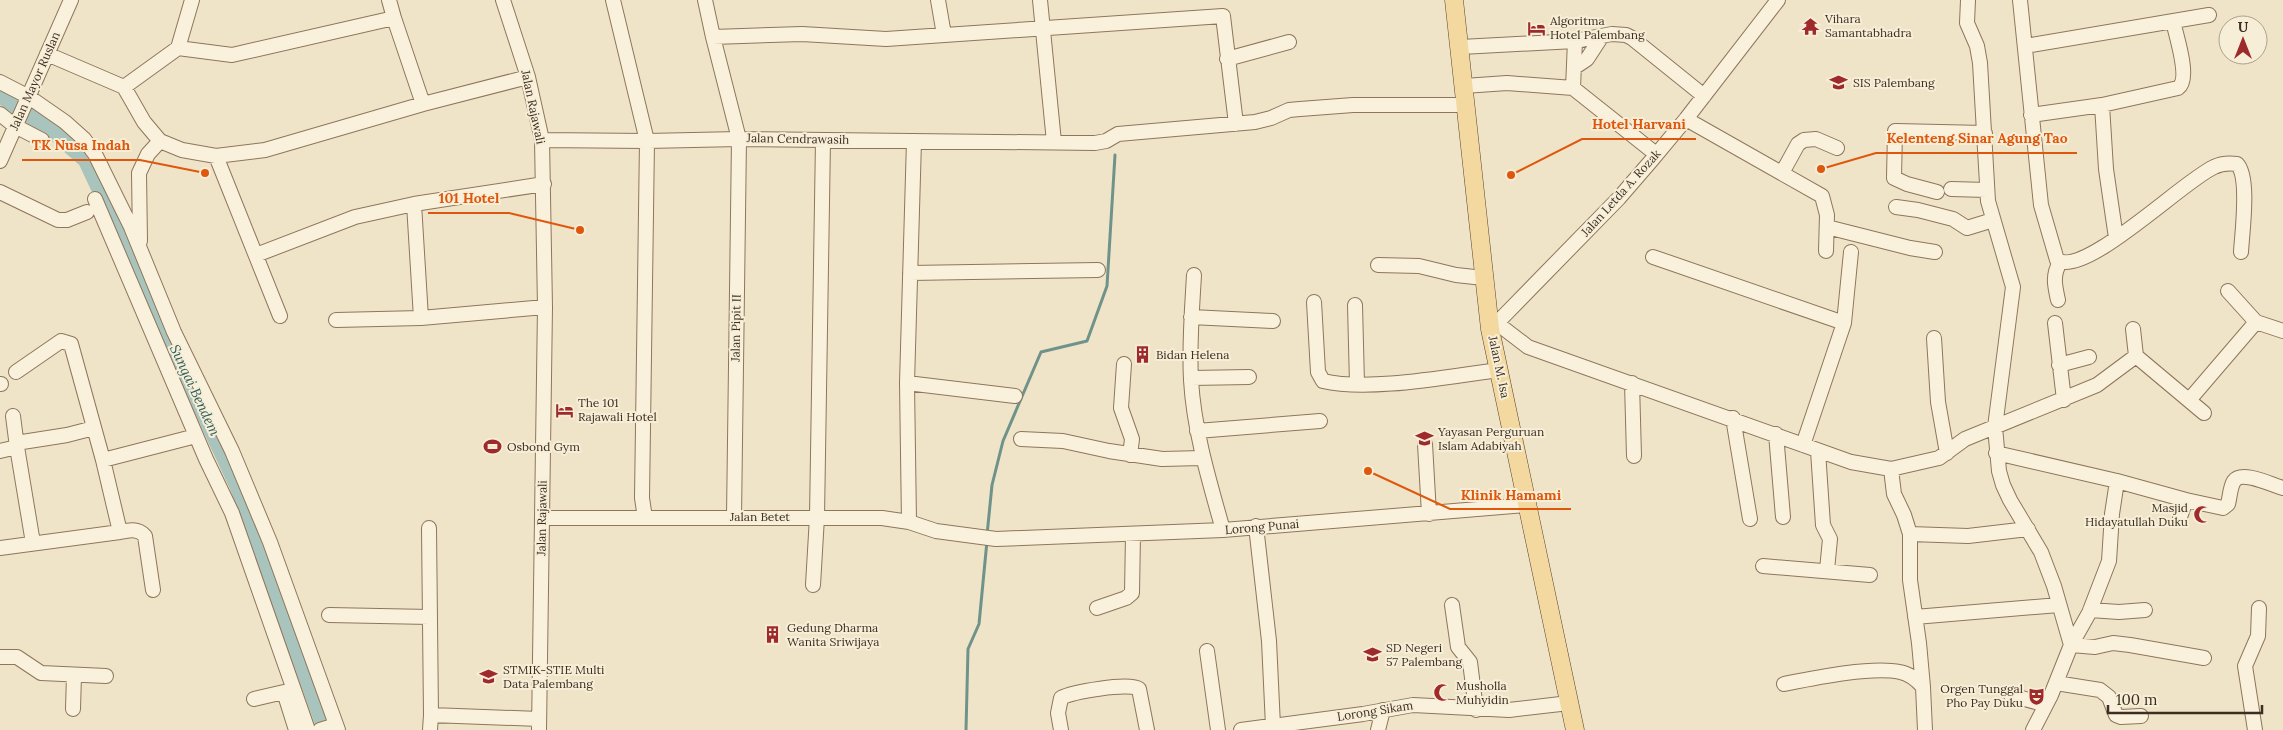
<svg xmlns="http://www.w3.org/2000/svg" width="2283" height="730" font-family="Lora,serif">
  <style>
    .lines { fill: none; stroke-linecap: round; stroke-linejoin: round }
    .stream { stroke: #6f938a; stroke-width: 3 }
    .river { stroke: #a9c4bc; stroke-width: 19 }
    .minor-casing { stroke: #8d765c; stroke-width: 16 }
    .major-casing { stroke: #5b4430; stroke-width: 19 }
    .minor { stroke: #faf1dc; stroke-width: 14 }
    .major { stroke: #f3d9a0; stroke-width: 18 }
    .labels { text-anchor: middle; stroke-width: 4; stroke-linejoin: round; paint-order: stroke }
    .poi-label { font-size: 12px; fill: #3d2e20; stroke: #f7eed8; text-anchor: start }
    .street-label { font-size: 12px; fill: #3d2e20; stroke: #f7eed8 }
    .water-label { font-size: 14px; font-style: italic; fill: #2f5d5a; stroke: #f7eed8 }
    .leader { fill: none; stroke: #df570d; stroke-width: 2 }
    .callout-dot { fill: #df570d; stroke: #f7eed8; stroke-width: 2 }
    .callout-label { font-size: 14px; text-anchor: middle; font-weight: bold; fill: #df570d; stroke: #f7eed8; stroke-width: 4; stroke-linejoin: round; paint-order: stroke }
  </style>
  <rect width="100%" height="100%" fill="#f0e4c8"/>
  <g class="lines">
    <path class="stream" d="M987 535 992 485 1003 441 1041 352 1087 341 1107 286 1115 155
      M966 730 968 649 979 624 987 541"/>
    <path class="river" d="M0 93 58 134 87 159 239 486 327 730"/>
    <defs>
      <path id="minor" d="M389 0 394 18
        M503 0 528 77 542 140 545 307 539 730
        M613 0 647 141 642 498 645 518
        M705 0 713 37 739 139 734 517
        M938 0 944 35
        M1040 0 1054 142
        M1968 0 1967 23 1977 46 1980 63 1988 201 2013 287 1995 427 1999 471 2003 485 2010 500 2041 552 2054 586 2071 645 2051 695 2033 730
        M2020 0 2041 205 2057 260C2085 278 2184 180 2214 167 2222 163 2229 163 2237 164 2250 177 2242 233 2241 252
        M713 37 802 34 886 39 1223 16 1236 124
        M2025 46 2209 15
        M1461 47 1575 41
        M178 48 192 0
        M47 54 124 87 144 122 160 141 182 150 216 156 265 150 423 104 528 77
        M1227 59 1289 42
        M1575 67 1587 59 1602 36
        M0 82 29 97 65 122 84 139 95 154 131 227 174 332 232 451 270 542 338 730
        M1464 86 1507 83 1573 88 1656 154
        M124 87 178 48 232 55 394 18 423 104
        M1573 88 1575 41 1612 34 1626 35 1632 38 1704 96
        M2102 105 2106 169 2116 238
        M0 114 15 126 42 140
        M2031 115 2102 105 2178 88C2191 79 2176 36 2173 21
        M1686 119 1822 196 1827 215 1826 251
        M542 140 647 141 739 139 1095 143 1106 141 1118 134 1255 122 1271 118 1289 110 1300 109 1353 105H1466
        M216 156 280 316
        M0 161 71 0
        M1782 173 1798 144 1804 140 1816 139 1837 148
        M1951 189 1987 190
        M0 192 58 220H67L87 212
        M1937 192 1907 184 1894 178 1895 131 1985 133
        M95 199 206 459 232 513 308 730
        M414 204 421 318
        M1896 207 1918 210 1953 219 1967 228 1993 220
        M1827 227 1910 248 1935 252
        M140 241 139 173 148 154 160 141
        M256 255 355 217 414 204 544 184
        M1653 257 1844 323 1803 445
        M1378 265 1419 266 1456 275 1484 278
        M910 273 1098 270
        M1194 275C1192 310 1189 345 1191 380 1194 431 1209 480 1223 530
        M2228 291 2256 322 2283 331
        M2058 300C2055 286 2052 276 2060 262
        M1314 302 1318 372 1323 381C1370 392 1450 376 1499 370
        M1355 305 1357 384
        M1191 317 1273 321
        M336 320 421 318 545 307
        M1844 323 1851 252
        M2055 323 2064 400
        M1498 324 1528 347 1851 462 1891 469 1939 458 1965 439 2097 385 2136 356 2133 329
        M1491 329 1619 198 1651 161 1686 119 1778 0
        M1934 338 1938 402 1947 453
        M2136 356 2204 413
        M1124 364 1121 408 1132 439 1130 455
        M2059 365 2089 357
        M1191 378 1249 377
        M907 383 1015 396
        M1632 383 1634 456
        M0 384H1
        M2190 399 2256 322
        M1733 418 1750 519
        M1197 431 1320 421
        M1776 434 1783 517
        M1021 439 1063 441 1109 451 1162 459 1202 458
        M16 443 67 435 94 428
        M1425 444 1429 514
        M17 447 33 543
        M0 451 17 447 13 416
        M1818 451 1823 525 1830 539 1827 570
        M1996 453 2117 481 2186 500 2180 517
        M103 460 196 436
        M1891 469 1894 494 1904 515 1910 534V580L1919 643 1923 687
        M2117 481 2112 514 2109 561 2089 613 2071 645 2095 647 2113 643 2130 645 2204 658
        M2186 500 2223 508 2228 504C2230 497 2230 487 2234 481 2242 470 2272 485 2283 488
        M542 518H882L909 522 936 531 996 539 1223 530 1527 505
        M909 522 907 383 914 141
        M1256 526 1269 641 1273 726
        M429 528 431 715
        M120 532C129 530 138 528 145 536L153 590
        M1910 534 1968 536 2028 529
        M0 548 120 532 103 460 71 344 61 341 16 372
        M1763 566 1870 575
        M813 585 817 517 823 140
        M1452 605 1458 647 1470 662 1476 710
        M1097 608 1126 598 1132 593 1133 535
        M2090 610 2119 612 2145 610
        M329 615 430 617
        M1915 617 2059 605
        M1207 651 1218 730
        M0 657H17L41 673 106 676
        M2056 683 2100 690 2109 697 2116 715 2121 717 2141 716
        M1784 684C1814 678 1871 666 1900 672 1910 674 1916 679 1923 687L1925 730
        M2011 695 2046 705
        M254 699 284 692 296 730
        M73 709 74 675
        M320 730 336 725
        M430 730 431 715 539 719
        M1061 730 1058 713 1061 698C1072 692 1129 682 1139 689L1147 730
        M1241 730 1363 714 1413 705 1509 710 1569 703
        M1378 730 1383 710
        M2255 730 2245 666 2258 636 2259 608"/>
      <path id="major" d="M1454 0 1490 329 1575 730"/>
    </defs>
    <use href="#minor" class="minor-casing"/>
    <use href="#major" class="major-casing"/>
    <use href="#minor" class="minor"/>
    <use href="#major" class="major"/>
  </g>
  <defs>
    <symbol id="temple-bare" viewBox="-9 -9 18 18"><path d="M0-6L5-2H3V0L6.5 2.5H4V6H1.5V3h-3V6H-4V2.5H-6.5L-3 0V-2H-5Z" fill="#9e2a2b" stroke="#f7eed8" stroke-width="2.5" paint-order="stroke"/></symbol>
    <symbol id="hotel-bare" viewBox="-9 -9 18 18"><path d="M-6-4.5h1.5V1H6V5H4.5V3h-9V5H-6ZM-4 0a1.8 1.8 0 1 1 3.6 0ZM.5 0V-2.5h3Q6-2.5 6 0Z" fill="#9e2a2b" stroke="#f7eed8" stroke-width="2.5" paint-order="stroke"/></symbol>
    <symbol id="school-bare" viewBox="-9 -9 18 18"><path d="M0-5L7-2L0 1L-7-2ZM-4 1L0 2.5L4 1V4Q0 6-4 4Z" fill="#9e2a2b" stroke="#f7eed8" stroke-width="2.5" paint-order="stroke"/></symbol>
    <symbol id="building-bare" viewBox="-9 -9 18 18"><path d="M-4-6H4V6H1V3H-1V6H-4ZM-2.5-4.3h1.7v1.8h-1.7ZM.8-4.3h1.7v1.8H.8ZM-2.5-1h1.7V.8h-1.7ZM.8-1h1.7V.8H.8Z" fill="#9e2a2b" stroke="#f7eed8" stroke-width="2.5" paint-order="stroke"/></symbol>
    <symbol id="stadium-bare" viewBox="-9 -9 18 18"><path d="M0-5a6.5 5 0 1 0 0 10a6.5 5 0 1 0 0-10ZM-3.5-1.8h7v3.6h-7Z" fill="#9e2a2b" stroke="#f7eed8" stroke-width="2.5" paint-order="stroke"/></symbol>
    <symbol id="mosque-bare" viewBox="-9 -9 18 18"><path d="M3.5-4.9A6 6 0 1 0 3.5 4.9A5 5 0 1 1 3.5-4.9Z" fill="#9e2a2b" stroke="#f7eed8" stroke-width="2.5" paint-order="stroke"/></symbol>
    <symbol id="university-bare" viewBox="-9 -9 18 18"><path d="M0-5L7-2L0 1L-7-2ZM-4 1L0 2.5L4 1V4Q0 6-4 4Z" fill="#9e2a2b" stroke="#f7eed8" stroke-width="2.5" paint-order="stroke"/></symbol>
    <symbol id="theatre-bare" viewBox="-9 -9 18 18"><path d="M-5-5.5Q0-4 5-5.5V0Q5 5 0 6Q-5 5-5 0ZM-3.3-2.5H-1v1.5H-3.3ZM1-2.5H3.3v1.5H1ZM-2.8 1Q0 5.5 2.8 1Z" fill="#9e2a2b" stroke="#f7eed8" stroke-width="2.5" paint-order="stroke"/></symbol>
  </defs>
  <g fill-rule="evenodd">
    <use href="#temple-bare" x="1798" y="14" width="25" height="25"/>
    <use href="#hotel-bare" x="1524" y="16" width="25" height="25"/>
    <use href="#school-bare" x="1826" y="70" width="25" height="25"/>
    <use href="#building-bare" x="1130" y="342" width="25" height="25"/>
    <use href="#hotel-bare" x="552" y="398" width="25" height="25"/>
    <use href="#school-bare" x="1412" y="426" width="25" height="25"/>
    <use href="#stadium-bare" x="480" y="434" width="25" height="25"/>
    <use href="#mosque-bare" x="2190" y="502" width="25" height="25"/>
    <use href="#building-bare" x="760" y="622" width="25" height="25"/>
    <use href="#school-bare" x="1360" y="642" width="25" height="25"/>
    <use href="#university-bare" x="476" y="664" width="25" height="25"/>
    <use href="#mosque-bare" x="1430" y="680" width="25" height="25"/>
    <use href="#theatre-bare" x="2024" y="684" width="25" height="25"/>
  </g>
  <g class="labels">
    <g class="poi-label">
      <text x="1825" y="23">Vihara<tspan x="1825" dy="14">Samantabhadra</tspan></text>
      <text x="1550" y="25">Algoritma<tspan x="1550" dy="14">Hotel Palembang</tspan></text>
      <text x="1853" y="87">SIS Palembang</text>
      <text x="1156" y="359">Bidan Helena</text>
      <text x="578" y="407">The 101<tspan x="578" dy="14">Rajawali Hotel</tspan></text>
      <text x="1438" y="436">Yayasan Perguruan<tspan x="1438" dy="14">Islam Adabiyah</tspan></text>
      <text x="507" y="451">Osbond Gym</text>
      <text x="2188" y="512" text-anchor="end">Masjid<tspan x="2188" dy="14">Hidayatullah Duku</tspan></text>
      <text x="787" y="632">Gedung Dharma<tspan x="787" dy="14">Wanita Sriwijaya</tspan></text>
      <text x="1386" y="652">SD Negeri<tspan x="1386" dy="14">57 Palembang</tspan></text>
      <text x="503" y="674">STMIK-STIE Multi<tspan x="503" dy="14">Data Palembang</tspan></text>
      <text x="1456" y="690">Musholla<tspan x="1456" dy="14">Muhyidin</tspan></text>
      <text x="2023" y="693" text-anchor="end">Orgen Tunggal<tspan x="2023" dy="14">Pho Pay Duku</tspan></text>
    </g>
    <g class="street-label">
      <text transform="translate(35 81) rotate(-66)" y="4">Jalan Mayor Ruslan</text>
      <text transform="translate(533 107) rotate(78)" y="4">Jalan Rajawali</text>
      <text transform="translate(798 139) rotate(1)" y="4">Jalan Cendrawasih</text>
      <text transform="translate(1621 193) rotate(-48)" y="4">Jalan Letda A. Rozak</text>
      <text transform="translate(736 328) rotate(-89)" y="4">Jalan Pipit II</text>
      <text transform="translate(1499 367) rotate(78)" y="4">Jalan M. Isa</text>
      <text x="760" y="521">Jalan Betet</text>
      <text transform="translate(542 518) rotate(-89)" y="4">Jalan Rajawali</text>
      <text transform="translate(1262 527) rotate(-5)" y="4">Lorong Punai</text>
      <text transform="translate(1375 711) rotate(-9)" y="4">Lorong Sikam</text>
    </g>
    <g class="water-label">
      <text transform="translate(195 390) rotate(65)" y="5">Sungai Bendem</text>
    </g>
  </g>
  <path class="leader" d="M1511 175L1582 139H1696M1821 169L1876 153H2077M205 173L140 160H22M580 230L509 213H428M1368 471L1450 509H1571"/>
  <g class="callout-dot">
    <circle cx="1511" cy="175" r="5"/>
    <circle cx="1821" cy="169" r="5"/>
    <circle cx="205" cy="173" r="5"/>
    <circle cx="580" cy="230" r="5"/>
    <circle cx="1368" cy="471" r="5"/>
  </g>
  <g class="callout-label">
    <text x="1639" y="129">Hotel Harvani</text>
    <text x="1977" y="143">Kelenteng Sinar Agung Tao</text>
    <text x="81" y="150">TK Nusa Indah</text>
    <text x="469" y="203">101 Hotel</text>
    <text x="1511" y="500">Klinik Hamami</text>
  </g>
  <g transform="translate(2243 40)"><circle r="24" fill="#f7eed8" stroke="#ada18e"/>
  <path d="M0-4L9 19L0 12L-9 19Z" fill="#9e2a2b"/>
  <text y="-8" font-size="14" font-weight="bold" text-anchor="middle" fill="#3d2e20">U</text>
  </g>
  <path d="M2108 705v8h154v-8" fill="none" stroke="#3d2e20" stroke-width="2.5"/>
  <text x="2116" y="705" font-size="15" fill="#3d2e20" stroke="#f7eed8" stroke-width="4" paint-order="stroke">100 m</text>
</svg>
